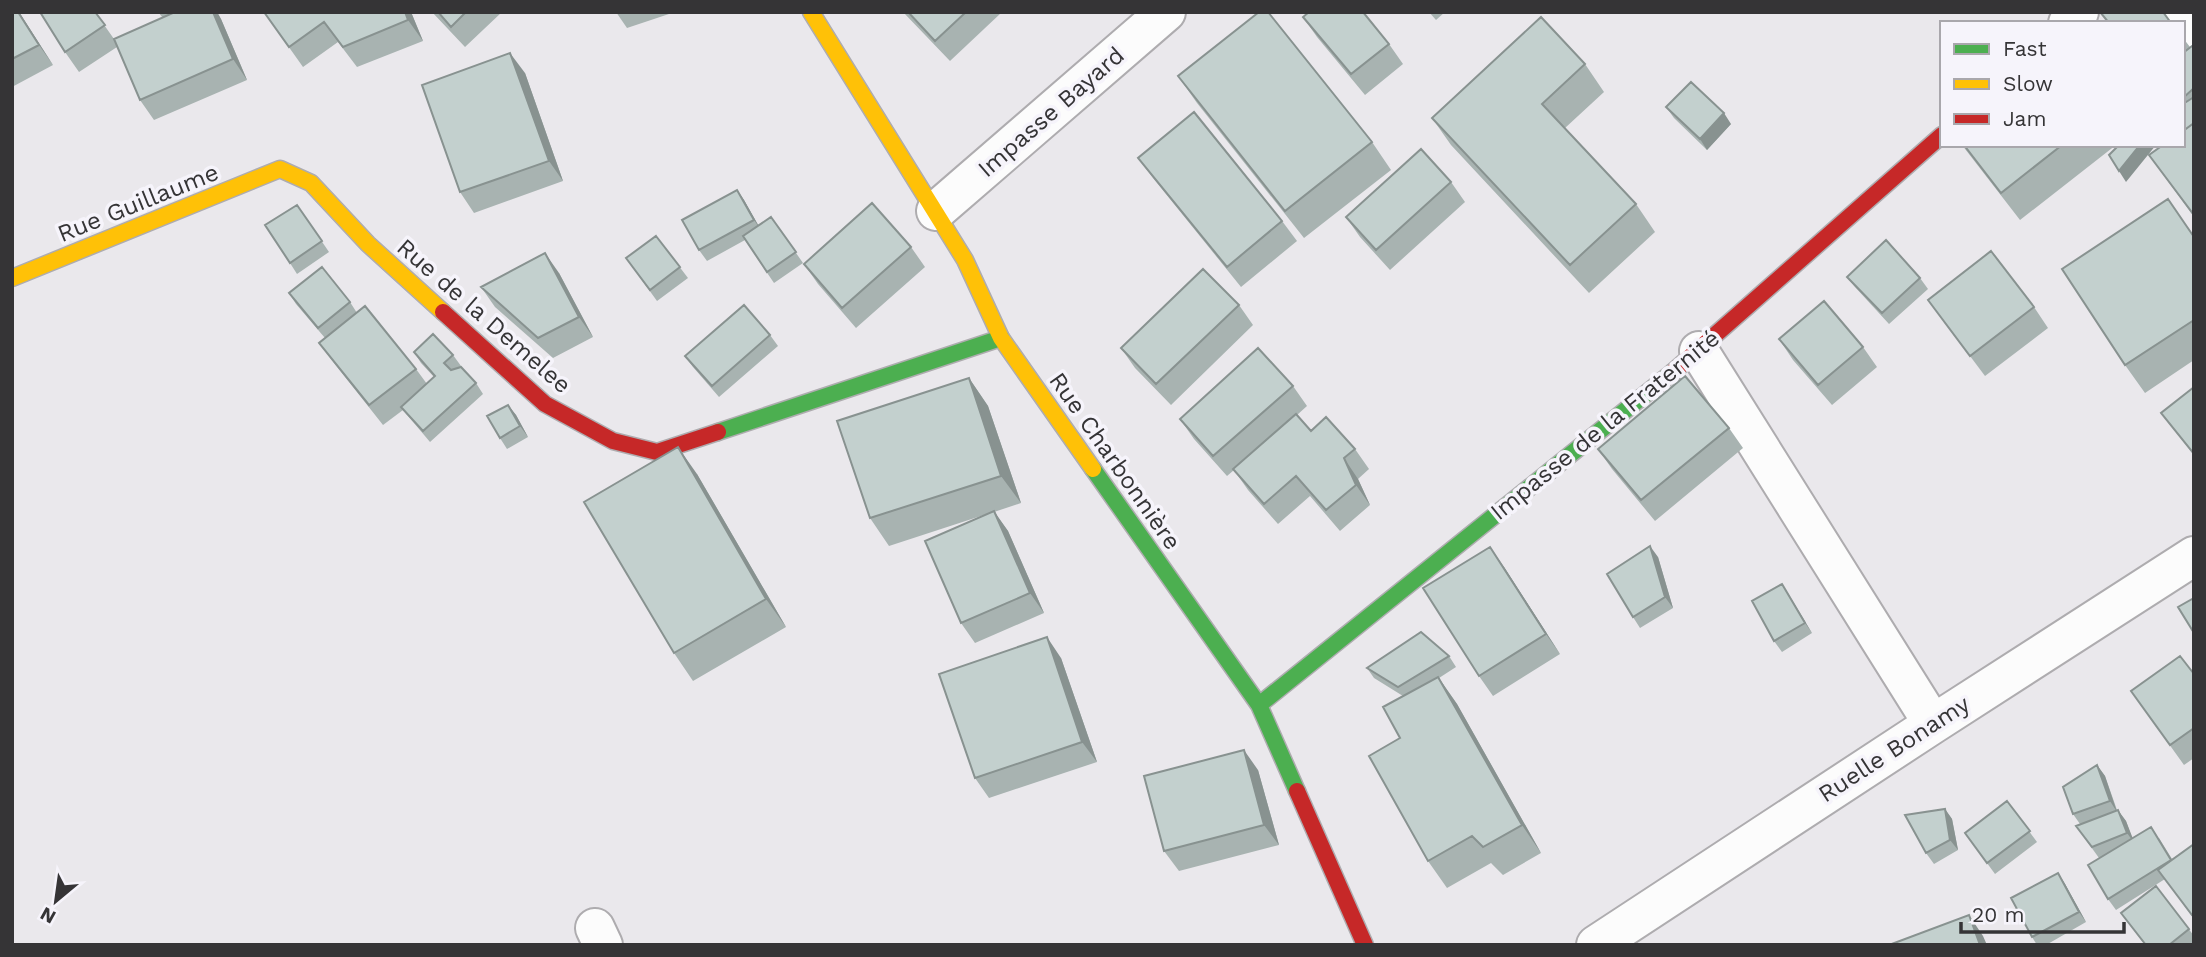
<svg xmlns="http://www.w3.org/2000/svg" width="2206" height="957" font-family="'Work Sans',sans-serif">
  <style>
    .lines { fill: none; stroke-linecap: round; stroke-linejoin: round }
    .street-casing { stroke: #aeacaf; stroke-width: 42 }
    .fast-casing { stroke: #aeacaf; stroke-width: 19 }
    .slow-casing { stroke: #aeacaf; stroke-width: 19 }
    .jam-casing { stroke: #aeacaf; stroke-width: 19 }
    .street { stroke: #fcfcfc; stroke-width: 38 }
    .fast { stroke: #4caf50; stroke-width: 16 }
    .slow { stroke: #ffc107; stroke-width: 16 }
    .jam { stroke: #c62828; stroke-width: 16 }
    .wall { fill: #a8b3b1 }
    .shaded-wall { fill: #889290 }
    .building { fill: #c3d0ce; stroke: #889290; stroke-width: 2 }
    .labels { text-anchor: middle; stroke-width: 7; stroke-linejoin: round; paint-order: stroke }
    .street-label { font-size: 24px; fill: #353436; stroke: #f6f4fb }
  </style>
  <rect width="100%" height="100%" fill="#eae8ec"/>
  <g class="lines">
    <defs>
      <path id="street" d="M2178 12 2194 35
        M2068 23 2079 12
        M936 211 1166 12
        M1699 351 1933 724
        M595 928 603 945
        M1596 945 1933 724 2194 556"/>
      <path id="fast" d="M718 432 1001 338
        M1093 469 1259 705 1297 791
        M1259 705 1673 372"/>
      <path id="slow" d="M811 12 965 260 1001 338 1093 469
        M12 278 280 169 311 183 368 244 443 312"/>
      <path id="jam" d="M443 312 545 404 613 441 657 452 718 432
        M1673 372 1942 135
        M1297 791 1365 945"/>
    </defs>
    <use href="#street" class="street-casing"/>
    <use href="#fast" class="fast-casing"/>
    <use href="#slow" class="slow-casing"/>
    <use href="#jam" class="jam-casing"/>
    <use href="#street" class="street"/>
    <use href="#fast" class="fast"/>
    <use href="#slow" class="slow"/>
    <use href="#jam" class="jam"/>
  </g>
  <path class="wall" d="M12 12H19L53 65 12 87Z
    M95 12 114 39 163 18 158 12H217L221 19 247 80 154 120 140 100 117 47 79 72 65 52Z
    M264 12H411L423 41 357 67 338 42 303 67Z
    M432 12H502L465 47Z
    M616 12H669V14L627 28Z
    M903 12H1000L1001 13 950 61Z
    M1429 12H1445L1436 20Z
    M1303 17 1389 44 1403 64 1365 95 1317 37Z
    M2183 38 2190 47 2194 48V217L2149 155 2183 145Z
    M1585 64 1604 92 1565 128 1636 204 1655 232 1589 293 1451 145 1432 118Z
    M525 73 563 181 474 213 460 192Z
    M1178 76 1372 142 1391 170 1304 238 1197 103Z
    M1666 107 1731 124 1707 150 1674 118Z
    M1962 145H2116L2020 220Z
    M1138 158 1282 221 1297 241 1241 287 1153 178Z
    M1451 182 1465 202 1390 270 1360 237 1346 217Z
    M737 190 744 200 758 225 771 217 803 263 774 283 745 240 707 261 699 250Z
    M297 205 329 252 297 274 290 263Z
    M656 236 688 278 657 301 626 258Z
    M2194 236V360L2145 393 2125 365Z
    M911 247 925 267 856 328 818 284 804 264Z
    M559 273 593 337 553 358 495 307 481 287Z
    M1847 277 1920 278 1928 289 1889 324 1855 287Z
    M289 293 350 302 357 313 416 369 427 384 434 377 421 363 414 352 453 355 461 366 459 368 476 383 483 394 430 442 403 410 383 425 334 363 319 343 325 338 296 304Z
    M1928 300 2034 307 2048 328 1985 376Z
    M1239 305 1253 325 1171 405 1135 368 1121 348Z
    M770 335 778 346 719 397 693 367 685 356Z
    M1779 339 1863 347 1877 367 1832 405 1793 360Z
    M969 378 988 406 1021 503 994 512 1008 531 1044 613 975 643 961 623 987 514 889 546 870 518Z
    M1293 386 1307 406 1297 415 1311 431 1355 449 1369 469 1358 479 1370 505 1340 531 1310 496 1278 524 1248 490 1234 470 1227 476 1194 439 1180 419Z
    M2194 387V455L2161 413Z
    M508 405 516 415 528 437 507 449 500 438Z
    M1729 428 1743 448 1655 521 1612 469 1598 449Z
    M697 474 786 627 693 681 674 653Z
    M1658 557 1673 608 1640 628 1633 617Z
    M1504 567 1560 654 1493 696 1479 676Z
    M1782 584 1812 633 1782 652 1774 641Z
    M1449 656 1456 667 1439 678 1457 704 1541 853 1503 875 1491 863 1447 888 1428 861 1400 738 1403 696 1374 678 1367 668Z
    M1061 658 1097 762 989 798 975 778Z
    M2194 674V758L2184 765 2131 691Z
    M2097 765 2105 776 2117 810 2126 821 2132 838H2159L2172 859 2194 844V919L2165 879 2116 910 2108 899 2099 858 2076 826 2080 824 2073 814Z
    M1258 770 1279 845 1179 871 1164 851Z
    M2007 801 2037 842 1995 874 1965 833Z
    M1945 809 1952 819 1958 850 1934 864 1926 853Z
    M2058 873 2065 884 2086 922 2046 945H2037L2032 937Z
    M2156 886 2194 936V942L2191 945H2145L2121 913Z"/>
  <path class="shaded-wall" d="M18 12H19L53 65 39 45Z
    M213 12H217L221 19 247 80 233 59Z
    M405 12H411L423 41 408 20Z
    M510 53 525 73 563 181 549 161Z
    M1724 113 1731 124 1707 150 1700 139Z
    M2140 145H2156L2126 182 2119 171Z
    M737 190 744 200 761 230 754 220Z
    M545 253 559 273 593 337 579 317Z
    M969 378 988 406 1021 503 1001 476Z
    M508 405 516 415 528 437 520 426Z
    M678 447 697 474 786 627 766 599Z
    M1344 458 1358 479 1370 505 1356 485Z
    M994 511 1008 531 1044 613 1030 593Z
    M1650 546 1658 557 1673 608 1665 597Z
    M1490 547 1504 567 1560 654 1546 634Z
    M1782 584 1789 595 1812 633 1805 623Z
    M1047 637 1061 658 1097 762 1082 742Z
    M1438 677 1457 704 1541 853 1522 825Z
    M1244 750 1258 770 1279 845 1264 825Z
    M2097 765 2105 776 2117 812 2110 801Z
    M1945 809 1952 819 1958 850 1950 840Z
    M2118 810 2126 821 2135 844 2127 833Z
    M2058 873 2065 884 2086 922 2079 912Z
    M1969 915 1983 936 1987 945H1980Z"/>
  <path class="building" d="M12 12H18L39 45 12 59Z
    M40 12H95L105 25 65 52Z
    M175 12H213L233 59 140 100 114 39Z
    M264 12H405L408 20 343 47 324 22 289 47Z
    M438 12H466L451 27Z
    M908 12H966L935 41Z
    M1259 12H1268L1372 142 1285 211 1178 76Z
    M1309 12H1363L1389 44 1351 74 1303 17Z
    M2100 12H2163L2171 23H2109Z
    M1541 17 1585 64 1542 104 1636 204 1570 265 1432 118Z
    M2192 46 2194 48V88L2183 98V53Z
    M510 53 549 161 460 192 422 85Z
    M1691 82 1724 113 1700 139 1666 107Z
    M2194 97V123L2183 131V104Z
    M1194 112 1282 221 1227 267 1138 158Z
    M2194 123V215L2149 155 2163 145H2183V131Z
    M1964 145H2062L2001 193Z
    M2119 145H2140L2119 171 2109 155Z
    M1421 149 1451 182 1376 250 1346 217Z
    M737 190 754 220 699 250 682 220Z
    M2168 199 2194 237V320L2125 365 2062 269Z
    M872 203 911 247 842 308 804 264Z
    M297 205 322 241 290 263 265 225Z
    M771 217 796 252 767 272 743 236Z
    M656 236 680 267 650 290 626 258Z
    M1886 240 1920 278 1882 313 1847 277Z
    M1991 251 2034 307 1970 356 1928 300Z
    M545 253 579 317 538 338 481 287Z
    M322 267 350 302 318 328 289 293Z
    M1203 269 1239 305 1156 384 1121 348Z
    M1824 301 1863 347 1818 385 1779 339Z
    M744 305 770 335 712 386 685 356Z
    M365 306 416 369 369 405 319 343Z
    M433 334 453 355 444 363 451 370 461 367 476 383 423 431 401 407 435 376 414 352Z
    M1258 348 1293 386 1213 456 1180 419Z
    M1685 376 1729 428 1641 500 1598 449Z
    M969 378 1001 476 870 518 837 421Z
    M2194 387V454L2161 413Z
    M508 405 520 426 500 438 487 416Z
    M1296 414 1311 431 1326 417 1355 449 1344 458 1356 485 1326 510 1296 476 1264 504 1233 469Z
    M678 447 766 599 674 653 584 502Z
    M994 511 1030 593 961 623 925 541Z
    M1650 546 1665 597 1633 617 1607 574Z
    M1490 547 1546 634 1479 676 1423 588Z
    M1782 584 1805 623 1774 641 1752 601Z
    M2194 598V633L2178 607Z
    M1421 632 1449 656 1398 687 1367 668Z
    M1047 637 1082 742 975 778 939 674Z
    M2180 656 2194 674V728L2170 745 2131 691Z
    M1438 677 1522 825 1483 847 1472 836 1428 861 1369 756 1400 738 1383 707Z
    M1244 750 1264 825 1164 851 1144 776Z
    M2097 765 2110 801 2073 814 2063 787Z
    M2007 801 2030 831 1987 863 1965 833Z
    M1945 809 1950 840 1926 853 1905 815Z
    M2118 810 2127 833 2092 847 2076 826Z
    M2151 827 2171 860 2108 899 2088 865Z
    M2194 844V914L2192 915 2158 870Z
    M2058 873 2079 912 2032 937 2011 898Z
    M2156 886 2189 929 2169 945H2146L2121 913Z
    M1969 915 1980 945H1889Z"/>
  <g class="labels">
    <g class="street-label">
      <text transform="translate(1051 112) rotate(-41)" y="8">Impasse Bayard</text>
      <text transform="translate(138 203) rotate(-22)" y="8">Rue Guillaume</text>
      <text transform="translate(484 316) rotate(41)" y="8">Rue de la Demelee</text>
      <text transform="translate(1605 425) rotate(-39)" y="8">Impasse de la Fraternité</text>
      <text transform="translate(1115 461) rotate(55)" y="8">Rue Charbonnière</text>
      <text transform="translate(1894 749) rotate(-33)" y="8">Ruelle Bonamy</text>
    </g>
  </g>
  <rect width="2206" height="957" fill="none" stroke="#353436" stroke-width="28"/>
  <rect x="1940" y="21" width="245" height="126" fill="#f6f4fb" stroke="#a9a7ac" stroke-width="2"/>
  <rect x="1954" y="44" width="35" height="10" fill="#4caf50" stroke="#a9a7ac" stroke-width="2"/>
  <text x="2003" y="56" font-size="21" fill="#353436">Fast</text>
  <rect x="1954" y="79" width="35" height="10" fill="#ffc107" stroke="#a9a7ac" stroke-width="2"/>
  <text x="2003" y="91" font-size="21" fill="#353436">Slow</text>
  <rect x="1954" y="114" width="35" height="10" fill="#c62828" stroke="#a9a7ac" stroke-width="2"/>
  <text x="2003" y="126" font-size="21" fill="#353436">Jam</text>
  <g transform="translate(56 901) rotate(209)" stroke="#f6f4fb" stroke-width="5" paint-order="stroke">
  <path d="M0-5L12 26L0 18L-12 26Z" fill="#353436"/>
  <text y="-10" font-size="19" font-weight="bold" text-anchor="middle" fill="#353436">N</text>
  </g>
  <path d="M1961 922v10h163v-10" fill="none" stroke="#353436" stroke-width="3.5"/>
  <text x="1972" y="922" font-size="21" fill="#353436" stroke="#f6f4fb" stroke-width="5" paint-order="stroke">20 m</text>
</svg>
